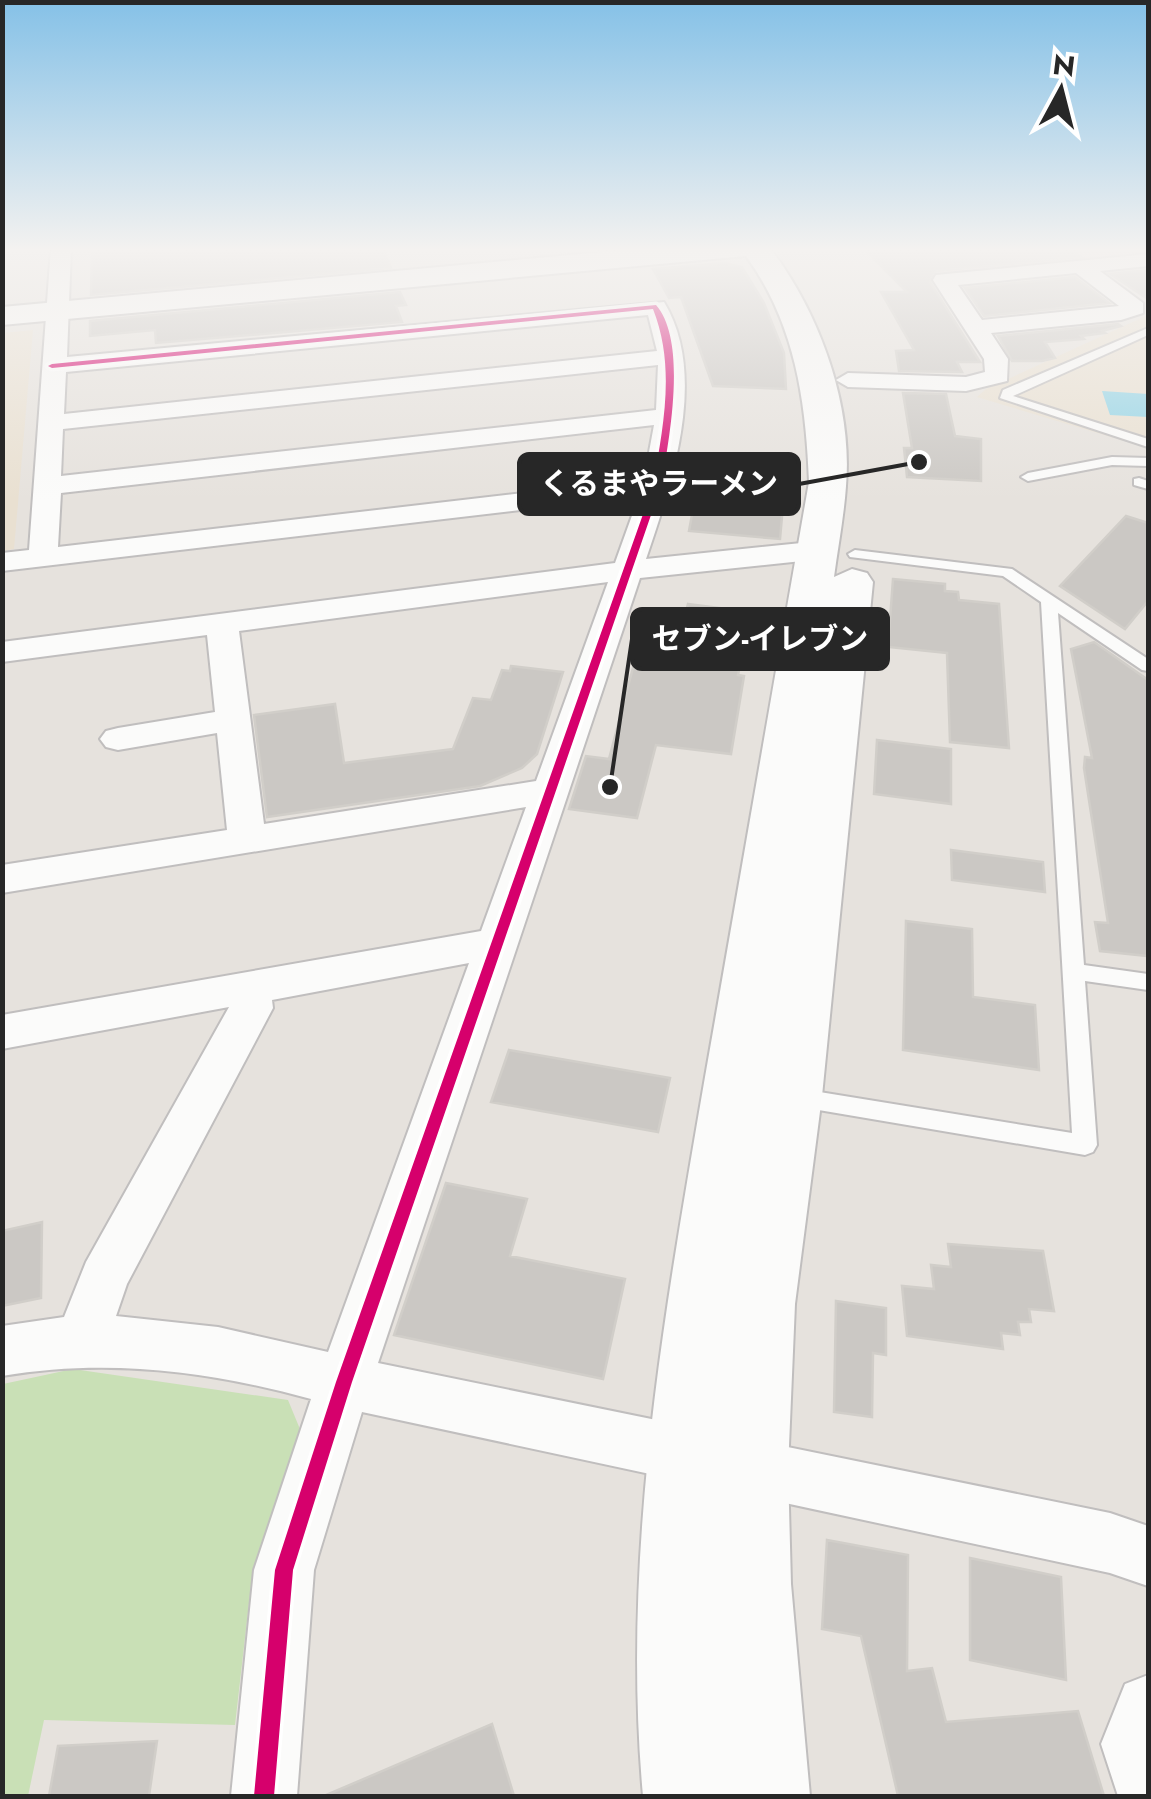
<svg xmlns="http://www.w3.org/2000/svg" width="1151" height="1799" font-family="Jost,'Noto Sans JP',sans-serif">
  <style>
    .education { fill: #e9e0d1 }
    .medical { fill: #ecdbda }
    .green { fill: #c9e0b6 }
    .water { fill: #92d4e6 }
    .building { fill: #cbc8c4; stroke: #d1cec9; stroke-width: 2.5 }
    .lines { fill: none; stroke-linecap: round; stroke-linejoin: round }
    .lane-casing { stroke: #c0bebe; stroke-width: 4 }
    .street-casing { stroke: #c0bebe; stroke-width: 4 }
    .secondary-casing { stroke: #c0bebe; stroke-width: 4 }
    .lane { fill: #fbfbfa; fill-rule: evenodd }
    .street { fill: #fbfbfa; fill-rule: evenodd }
    .secondary { fill: #fbfbfa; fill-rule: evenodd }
    .cycleway-casing { stroke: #fff; stroke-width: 7 }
    .cycleway { fill: #d6006c; fill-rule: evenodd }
    .leader { fill: none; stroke: #272727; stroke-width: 4 }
    .callout-dot { fill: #272727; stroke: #fff; stroke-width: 4 }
    .callout { fill: #272727; stroke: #272727; stroke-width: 4 }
    .callout-label { font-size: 30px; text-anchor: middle; font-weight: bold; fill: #fff }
  </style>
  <rect width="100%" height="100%" fill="#e6e2dd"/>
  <path class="education" d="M1148 315V448L977 397 986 389Z
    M33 330 14 549 3 551V333Z"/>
  <path class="medical" d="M914 248H1148V256L944 276Z"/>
  <path class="green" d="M73 1369 288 1400 302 1434 253 1568 235 1725 44 1720 28 1796H3V1384Z"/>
  <path class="water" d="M1102 391 1148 394V417L1110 415Z"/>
  <path class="building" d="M92 248H383L391 268 91 295Z
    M863 248H1070L1082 257 936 271 930 282 980 362H957L962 372 899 371 896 351 914 350 881 292H907Z
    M724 263 742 267 764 303 784 353 786 389 713 386 681 297 669 298 653 269Z
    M1148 270V299L1110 274Z
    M1075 277 1109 303 984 316 965 288Z
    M400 292 406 305 396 306 402 322 156 343 155 330 90 336V321Z
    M1118 324 1121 326 1102 331 1105 333 1081 336 1084 339 1045 342 1055 358 1042 361H1012L998 336Z
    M903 393 946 394 955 436 981 439V481L907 477 904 448H912Z
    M699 477 785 483 780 539 689 531Z
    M1126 516 1148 523V601L1125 629 1060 586Z
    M893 579 945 584V591L958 592 959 600 999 604 1009 748 950 742 947 653 888 647Z
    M688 604 751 612 738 675 744 676 731 754 656 745 637 818 569 809 586 756 609 759 635 660 661 663 667 640 678 642Z
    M1094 642 1148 680V956L1100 951 1095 922 1108 923 1084 768 1085 757 1092 758 1071 649Z
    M511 666 563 672 537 754 522 768 480 786 267 817 254 715 335 704 344 763 453 749 473 698 491 700 502 670 510 671Z
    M877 740 951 749V804L874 794Z
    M951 850 1043 862 1045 892 952 880Z
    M906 921 972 929 973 997 1035 1005 1039 1070 903 1050Z
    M509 1050 670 1078 658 1132 491 1102Z
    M446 1183 527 1199 510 1256 625 1279 603 1379 394 1335Z
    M42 1222 41 1298 2 1306V1231Z
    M948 1244 1043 1251 1054 1311 1029 1309 1031 1322H1018L1020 1335 1001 1333 1003 1349 907 1336 902 1286 934 1289 931 1265 951 1267Z
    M836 1301 886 1308V1355L873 1353 872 1417 834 1412Z
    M827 1540 908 1555 907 1671 932 1668 946 1722 1078 1711 1104 1796H898L861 1636 822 1629Z
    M970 1558 1061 1577 1066 1680 970 1660Z
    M492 1724 514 1796H324Z
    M157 1741 149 1796H49L58 1746Z"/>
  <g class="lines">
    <defs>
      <path id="lane" d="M1148 328V335L1013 396 1148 439V447L1000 398 1003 390Z
        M1112 457 1148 458V466L1112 465 1028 481 1021 477 1028 473Z
        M1139 478 1148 481V489L1134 485V479Z
        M855 550 1012 569 1148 659V671L1142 670 1058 613 1084 965 1148 974V990L1085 981 1097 1145 1093 1152 1085 1155 795 1106 787 1104 784 1097 787 1090 795 1088 1072 1133 1041 602 1003 576 850 557 848 554Z"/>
      <path id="street" d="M51 248H71L67 357 664 302C709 376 671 485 646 559L821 541 836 550 821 559 640 578 378 1363 1110 1513 1148 1526V1586L1110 1573 362 1412 314 1570 297 1796H231L254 1570 311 1399C209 1371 108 1358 2 1376V1326L64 1317 86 1262 229 1007 2 1049V1015L481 931 526 807 2 893V865L227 830 217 733 118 750 106 747 100 739 106 731 118 728 215 712 207 635 2 662V642L615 563 639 496 2 571V553L29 550ZM648 315 657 351 64 414 66 372ZM658 365 656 410 61 476 63 429ZM654 425 644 479 58 547 61 493ZM608 582 536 781 264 824 239 631ZM469 963 328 1352 218 1327 116 1316 127 1284 273 1008 272 1000Z
        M1148 254V266L1100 271 1143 303V313L1121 320 991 333 1008 359 1007 381 966 391 848 387 836 380 848 373 966 377 985 372 984 359 933 280 936 275ZM1076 273 1119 306 982 320 958 285Z
        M1148 1675V1796H1118L1101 1744 1125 1684Z"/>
      <path id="secondary" d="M646 248H770C819 312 853 404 846 486 844 516 838 547 834 577L852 569 867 573 873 582 822 1096 795 1304 788 1469 791 1584 810 1796H643C621 1553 664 1316 705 1077 740 879 774 680 809 482 806 401 795 323 746 256L2 325V307Z"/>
    </defs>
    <use href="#lane" class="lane-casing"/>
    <use href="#street" class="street-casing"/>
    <use href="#secondary" class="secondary-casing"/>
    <use href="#lane" class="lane"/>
    <use href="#street" class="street"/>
    <use href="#secondary" class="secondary"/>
    <defs>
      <path id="cycleway" d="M656 305C688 342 669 440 661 486L352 1382 293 1570 274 1796H254L275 1570 336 1382 653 486C663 427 676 367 653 309L52 368 48 366 52 364Z"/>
    </defs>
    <use href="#cycleway" class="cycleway-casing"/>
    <use href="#cycleway" class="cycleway"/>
  </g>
  <linearGradient id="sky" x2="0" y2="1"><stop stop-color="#85c1e7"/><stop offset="0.5" stop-color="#f4f2f0"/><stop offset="1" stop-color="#f4f2f0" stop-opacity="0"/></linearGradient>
  <rect width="1151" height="500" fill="url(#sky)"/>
  <path class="leader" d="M919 462L799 484M610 787L632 639"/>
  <g class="callout-dot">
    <circle cx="919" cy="462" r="10"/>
    <circle cx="610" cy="787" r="10"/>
  </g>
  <g class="callout">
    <rect x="519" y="454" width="280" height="60" rx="10"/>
    <rect x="632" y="609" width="256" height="60" rx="10"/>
  </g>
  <g class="callout-label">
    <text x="659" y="494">くるまやラーメン</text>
    <text x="760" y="649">セブン-イレブン</text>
  </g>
  <rect width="1151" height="1799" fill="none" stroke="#272727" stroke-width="10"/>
  <g transform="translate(1061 90) rotate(7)" stroke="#ffffff" stroke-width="8" paint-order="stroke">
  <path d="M0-8L18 38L0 25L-18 38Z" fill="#272727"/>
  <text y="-15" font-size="28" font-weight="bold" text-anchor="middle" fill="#272727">N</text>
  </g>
</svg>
